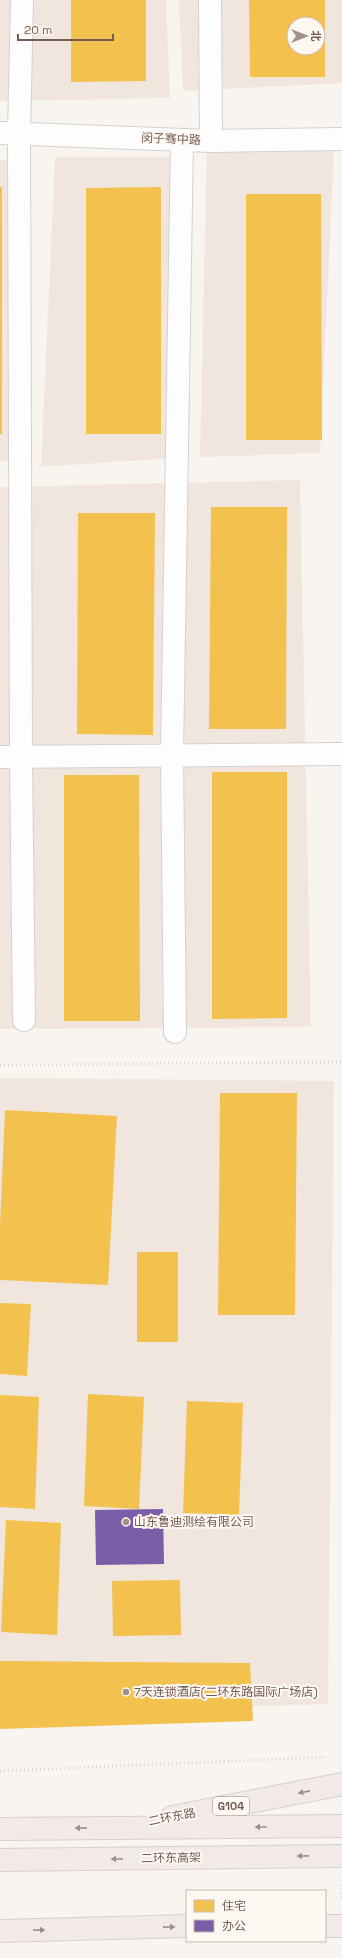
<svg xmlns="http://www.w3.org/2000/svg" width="342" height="1958" font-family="'Space Grotesk','Noto Sans SC',sans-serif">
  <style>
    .residential { fill: #f0e6de; fill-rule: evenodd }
    .homes { fill: #f2c14e; fill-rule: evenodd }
    .offices { fill: #7b5ea7 }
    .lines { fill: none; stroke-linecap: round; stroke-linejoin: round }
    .street-casing { stroke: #d7d0cc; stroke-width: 24 }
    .highway-casing { stroke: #d9d0cd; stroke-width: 24 }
    .path { stroke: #dad3d0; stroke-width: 2.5; stroke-dasharray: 1 3; stroke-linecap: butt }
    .street { stroke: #fefdfd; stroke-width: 22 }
    .highway { stroke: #f1eae8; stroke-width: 22 }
    .highway-bridge-casing { stroke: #d9d0cd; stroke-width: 24; stroke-linecap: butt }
    .highway-bridge { stroke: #f1eae8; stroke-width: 22 }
    .oneway { fill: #a08c86 }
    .poi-dot { fill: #a39089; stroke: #fef8f3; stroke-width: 1.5 }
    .labels { text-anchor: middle; stroke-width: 4; stroke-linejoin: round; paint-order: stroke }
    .shield { fill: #fef8f3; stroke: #9e8982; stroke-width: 1 }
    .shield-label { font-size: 11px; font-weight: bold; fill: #755a51 }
    .street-label { font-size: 12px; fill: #755a51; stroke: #fef8f3 }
    .poi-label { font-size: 12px; fill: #755a51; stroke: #fef8f3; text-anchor: start }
  </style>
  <rect width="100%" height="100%" fill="#f8f4f0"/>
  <path class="residential" d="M0 0H166L170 98 0 101Z
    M179 0H342V83L183 91ZM294 24H318V48H294Z
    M207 145 334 150 320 453 200 457Z
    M55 157H186L184 457 41 467Z
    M0 160H15L18 461 0 462Z
    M300 480 311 1027 0 1029V487Z
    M0 1078 334 1081 328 1704 0 1714Z"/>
  <path class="homes" d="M71 0H146V81L71 82Z
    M249 0H325V77H250ZM294 24H318V48H294Z
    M0 187H2V434H0Z
    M161 187V434H86V188Z
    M246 194H321L322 440H246Z
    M211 507H287L286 729H209Z
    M78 513H155L153 735 77 734Z
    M212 772H287V1018L212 1019Z
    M64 775H139L140 1021H64Z
    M220 1093H297L295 1315H218Z
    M5 1110 117 1116 108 1285 0 1280V1225Z
    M137 1252H178V1342H137Z
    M0 1303 31 1304 27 1376 0 1374Z
    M88 1394 144 1397 139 1509 84 1506Z
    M0 1395 39 1397 35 1509 0 1507Z
    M187 1401 243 1403 239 1515 183 1513Z
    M6 1520 61 1523 57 1635 1 1632Z
    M180 1580 181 1635 113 1636 112 1581Z
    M0 1661 250 1663 253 1721 0 1729Z"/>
  <path class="offices" d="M163 1509 164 1564 96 1565 95 1510Z"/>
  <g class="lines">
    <defs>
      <path id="street" d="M22 0 19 133 21 757 24 1020
        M210 0 211 141
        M0 133 211 141 342 139
        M0 757 342 754
        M175 1032 172 755 182 140"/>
      <path id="highway" d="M172 1817 342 1784
        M0 1829 342 1826
        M0 1860 342 1856
        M0 1931 187 1926"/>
    </defs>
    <use href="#street" class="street-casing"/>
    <use href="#highway" class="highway-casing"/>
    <path class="path" d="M0 1065 342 1062
      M0 1771 326 1757
      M341 1898 342 1884"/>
    <use href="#street" class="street"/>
    <use href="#highway" class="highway"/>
    <defs>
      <path id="highway-bridge" d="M325 1926H342"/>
    </defs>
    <use href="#highway-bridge" class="highway-bridge-casing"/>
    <use href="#highway-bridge" class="highway-bridge"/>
  </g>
  <defs><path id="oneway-solid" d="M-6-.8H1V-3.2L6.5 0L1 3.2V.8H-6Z"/></defs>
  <g class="oneway">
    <use href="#oneway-solid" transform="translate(304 1792) rotate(169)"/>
    <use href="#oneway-solid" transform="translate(261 1827) rotate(180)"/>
    <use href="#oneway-solid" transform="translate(81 1828) rotate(179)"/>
    <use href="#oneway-solid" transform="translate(303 1856) rotate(179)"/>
    <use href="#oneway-solid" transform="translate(117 1859) rotate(179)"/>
    <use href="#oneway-solid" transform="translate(169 1927) rotate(-1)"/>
    <use href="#oneway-solid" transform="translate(39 1930) rotate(-1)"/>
  </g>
  <g class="poi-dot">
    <circle cx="126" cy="1522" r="4"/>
    <circle cx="126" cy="1692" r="4"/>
  </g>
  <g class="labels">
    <rect class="shield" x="213" y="1797" width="36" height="18" rx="3"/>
    <g class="shield-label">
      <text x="231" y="1810">G104</text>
    </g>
    <g class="street-label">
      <text transform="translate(171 139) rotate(2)" y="4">闵子骞中路</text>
      <text transform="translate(172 1817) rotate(-11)" y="4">二环东路</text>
      <text transform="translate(171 1858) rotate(-1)" y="4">二环东高架</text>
    </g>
    <g class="poi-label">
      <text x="134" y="1526">山东鲁迪测绘有限公司</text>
      <text x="134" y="1696">7天连锁酒店(二环东路国际广场店)</text>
    </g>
  </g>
  <rect x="186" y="1890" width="140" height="52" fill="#fef8f3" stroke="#c7b9b2"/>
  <rect x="194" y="1900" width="20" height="12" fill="#f2c14e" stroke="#c7b9b2"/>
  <text x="222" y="1910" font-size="12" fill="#755a51">住宅</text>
  <rect x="194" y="1920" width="20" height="12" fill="#7b5ea7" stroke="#c7b9b2"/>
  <text x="222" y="1930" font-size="12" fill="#755a51">办公</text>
  <g transform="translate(306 36) rotate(90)"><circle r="19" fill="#fef8f3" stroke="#c7b9b2"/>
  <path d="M0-3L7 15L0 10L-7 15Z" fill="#a39089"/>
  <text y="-6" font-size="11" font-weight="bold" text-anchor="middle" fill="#755a51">北</text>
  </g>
  <path d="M18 34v6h95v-6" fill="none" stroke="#755a51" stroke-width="2"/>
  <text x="24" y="34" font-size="12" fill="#755a51" stroke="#fef8f3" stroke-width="3" paint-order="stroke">20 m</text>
</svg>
